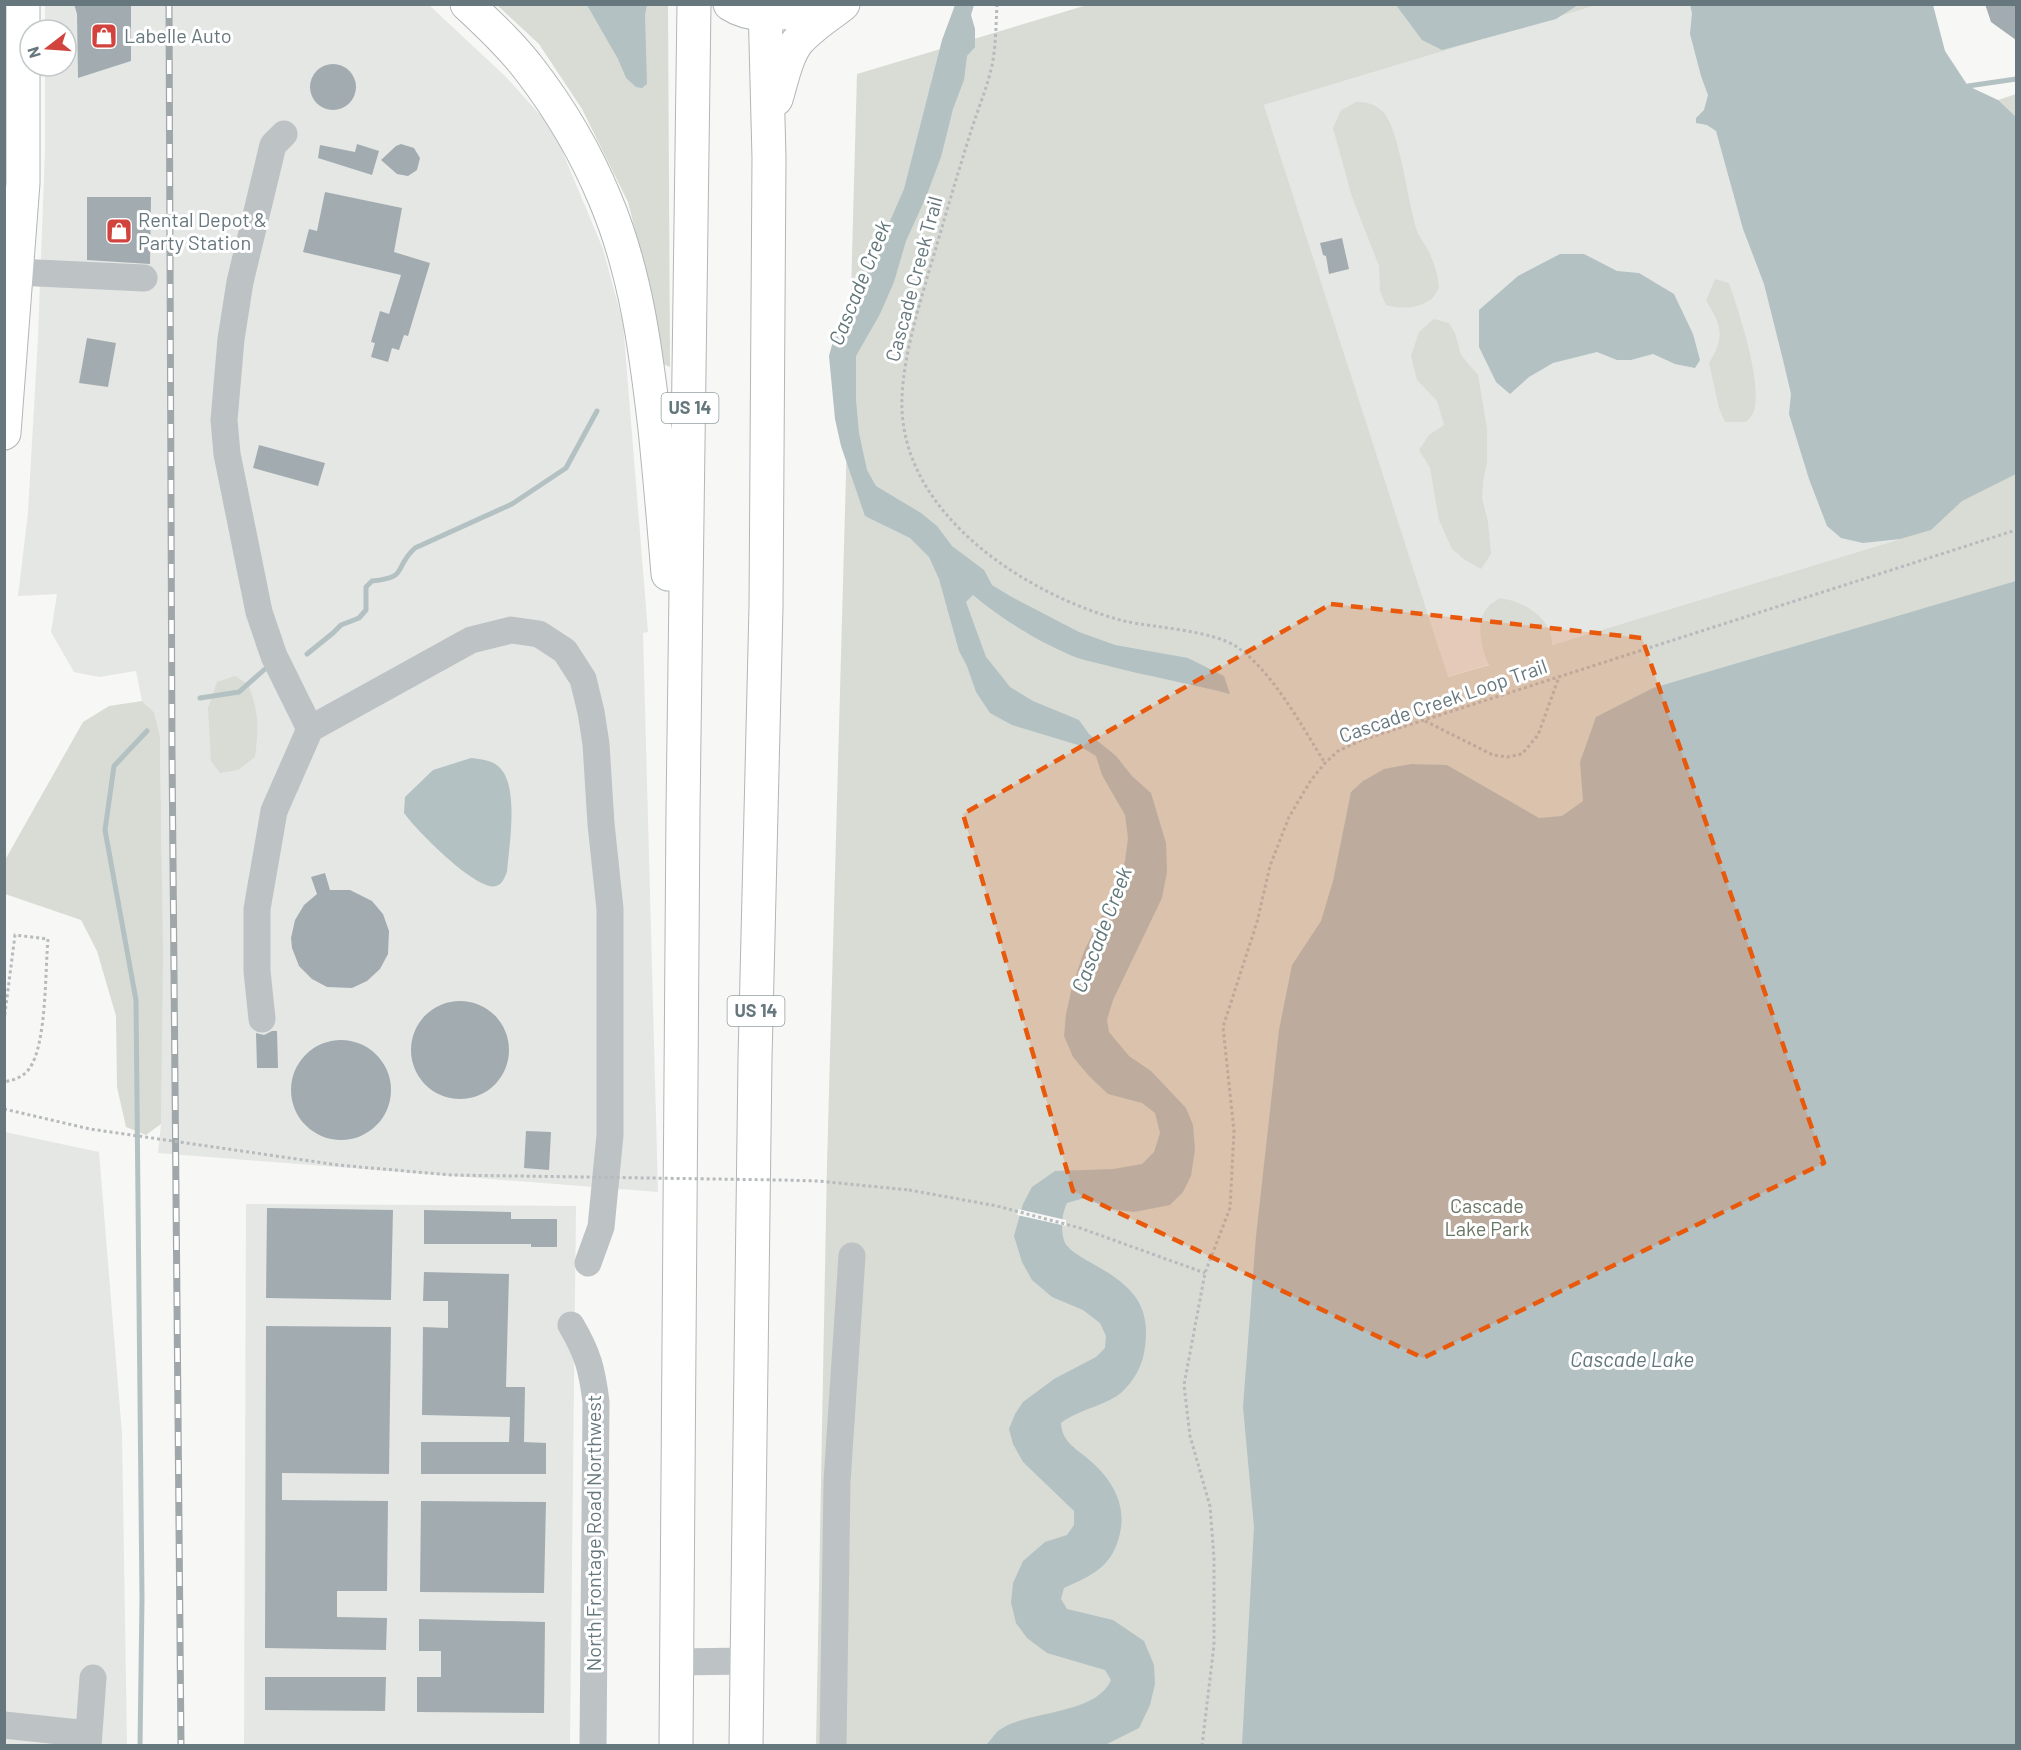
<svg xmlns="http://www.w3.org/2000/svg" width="2021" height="1750" font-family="Barlow,sans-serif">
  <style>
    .built { fill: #e5e7e5 }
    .green { fill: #d8dcd5 }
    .water { fill: #b3c1c3 }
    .pier { fill: #f7f7f5 }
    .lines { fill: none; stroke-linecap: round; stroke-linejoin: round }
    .stream { stroke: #b3c1c3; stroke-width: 5 }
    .building { fill: #a2acb0 }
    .major-casing { stroke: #b1b6b9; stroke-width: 35 }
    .highway-casing { stroke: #b1b6b8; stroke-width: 35 }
    .path { stroke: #b7bbbd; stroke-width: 3; stroke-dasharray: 3 3; stroke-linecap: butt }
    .minor { stroke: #bdc2c4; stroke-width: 27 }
    .major { stroke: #fff; stroke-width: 33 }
    .highway { stroke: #fff; stroke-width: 33 }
    .rail-casing { stroke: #9fa7aa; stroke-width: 7 }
    .rail { stroke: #fff; stroke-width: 4.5; stroke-dasharray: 14; stroke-linecap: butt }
    .path-bridge { stroke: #b7bbbd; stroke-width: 3; stroke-dasharray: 3 3; stroke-linecap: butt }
    .marked { fill: #e8590c; fill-opacity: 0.2; stroke: #e8590c; stroke-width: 4.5; stroke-dasharray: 12 8; stroke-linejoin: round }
    .labels { text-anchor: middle; stroke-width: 6; stroke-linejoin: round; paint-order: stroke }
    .shield { fill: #fff; stroke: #94a0a4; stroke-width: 1.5 }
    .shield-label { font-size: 18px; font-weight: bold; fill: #66777d }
    .poi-label { font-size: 20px; fill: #66777d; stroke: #fff; text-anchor: start }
    .street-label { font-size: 20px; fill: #66777d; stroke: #fff }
    .park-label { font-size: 20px; fill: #6a7664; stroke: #fff }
    .water-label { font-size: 21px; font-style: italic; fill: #607678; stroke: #fff }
  </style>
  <rect width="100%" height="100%" fill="#f7f7f5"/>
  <path class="built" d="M45 5H429L505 76 553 129 603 249 623 323 648 632 643 633 658 1192 158 1153 161 1124 162 882 160 737 154 712 142 701 136 671 99 677 74 672 51 632 57 594 18 596 28 513 38 337 45 150V66H66V30H45Z
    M1597 5H1727L1900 539 1447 677 1264 105Z
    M5 1132 99 1152 122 1434 127 1745 5 1746Z
    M246 1204 576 1206 570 1745 244 1746Z"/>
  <path class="green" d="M497 5H668L670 367 658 362 649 285 628 202 582 109 539 44Z
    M1087 5H1597L1264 105 1448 677 1489 665C1481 650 1475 620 1488 607 1491 603 1496 601 1500 598 1523 601 1553 618 1552 645L1900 539 1986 104 2016 94V1745L816 1746 827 1164 857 74Z
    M1356 102C1367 102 1376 104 1384 113 1400 131 1408 205 1418 233 1420 238 1424 243 1427 248 1433 260 1438 274 1439 288 1437 291 1434 298 1430 300 1418 309 1399 309 1386 305L1380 291 1379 266 1352 197 1333 128 1341 110Z
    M1715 279 1729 283C1738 309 1766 392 1752 415 1750 418 1748 420 1746 422H1725L1719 408 1709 363C1725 338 1722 325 1706 301Z
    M1434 319 1449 323 1455 333 1461 355 1478 375 1487 428V462L1483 482 1482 498 1488 522 1491 554 1481 569 1465 560 1452 549 1439 520 1430 468 1419 450 1429 435 1444 425 1437 401 1417 380 1411 356 1419 332Z
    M235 676 248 684C259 713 259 726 255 757L238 770 220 773 211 761 208 708 217 682Z
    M142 701 154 712 160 736 163 956 161 1124 146 1135 126 1127 117 1087 116 1016 97 951 81 920 5 894 4 892 5 860 83 722 109 706Z"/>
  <path class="water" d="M587 5H647L645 15 647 84 642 88 636 87 626 78 618 59Z
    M955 5H974L971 15 975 29V47L967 56 964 80 953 109 941 157 926 197 906 241 894 282 880 314 856 356V400L859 433 867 470 876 486 921 513 937 526 952 546 984 570 992 585 1010 596 1079 632 1115 645 1188 658 1224 676 1230 694C1188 683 1146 676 1105 665 1094 662 1081 660 1070 655 1035 640 1002 619 973 595L966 602 986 657 999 673 1010 687 1033 701 1079 720 1089 734 1116 756 1132 776 1151 793 1166 843 1167 872 1162 898 1113 1000 1107 1020 1109 1032 1129 1056 1151 1071 1186 1108 1193 1125 1195 1150 1191 1176 1183 1192 1170 1205 1134 1212 1111 1209 1084 1198 1067 1203C1062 1212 1060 1232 1065 1243 1069 1250 1080 1256 1086 1260 1124 1281 1152 1298 1145 1347 1143 1364 1135 1380 1122 1392 1106 1406 1079 1409 1061 1423 1062 1441 1074 1447 1087 1458 1110 1477 1127 1502 1120 1533 1113 1566 1093 1575 1064 1588L1061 1599 1067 1609 1113 1620 1144 1641 1154 1665 1155 1684 1150 1705 1139 1728 1105 1745H986C990 1741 994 1735 998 1731 1024 1710 1096 1716 1111 1680L1105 1670 1047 1653 1027 1638 1016 1623 1011 1603 1013 1583 1023 1561 1045 1542 1067 1535 1074 1525V1511L1023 1462 1013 1444 1009 1429 1015 1414 1023 1402 1054 1379 1096 1357 1105 1348 1106 1336 1100 1323 1083 1310 1052 1297 1032 1280 1022 1262 1014 1236 1023 1204 1032 1187 1055 1171 1113 1169 1142 1164 1154 1152 1160 1133 1155 1113 1142 1103 1108 1094 1089 1076 1073 1057 1064 1036 1066 1014 1072 987 1084 951 1110 900 1125 861 1128 838 1125 815 1102 775 1096 756 1078 745 1012 725 990 713 976 692 967 666 959 651 939 579 929 557 910 538 865 516 841 446 835 419 829 356 837 326 858 294 904 189 942 40Z
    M1396 5H1578L1556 19 1442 50 1422 40Z
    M1690 5H1933L1945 51 1968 86 1998 100 2016 117V474L1962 501 1931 530 1900 539 1863 543 1841 538 1827 526 1809 479 1789 414 1791 394 1783 360 1764 284 1743 229 1716 131 1707 125 1696 123V118L1704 110 1708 95 1701 76 1690 34 1692 13Z
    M1560 254H1584L1617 271 1639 273 1674 294 1693 334 1700 360 1695 368 1675 364 1653 354 1631 360H1617L1597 352 1553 363 1529 377 1510 394 1496 382 1479 347V310L1518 276Z
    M2016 581V1745H1242L1254 1527 1243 1407 1256 1236 1279 1030 1292 965 1321 921 1333 881 1351 792 1363 781 1384 769 1411 764 1447 765 1539 818 1562 816 1583 801 1580 762 1596 717 1653 688Z
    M471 758C480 759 491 760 498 766 520 784 509 846 507 872 504 878 503 884 496 886 477 892 415 829 404 813L405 797 433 770Z"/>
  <path class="pier" d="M1018 1209 1066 1220V1226L1017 1215Z"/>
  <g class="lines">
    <path class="stream" d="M1968 86 2016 79
      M307 654 333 633 341 625 359 618 366 610V587L372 581C409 578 393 568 415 548L512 504 566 468 597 411
      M200 698 239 692 265 669
      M140 1746 142 1598 136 1000 105 830 114 766 147 731"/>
  </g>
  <path class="building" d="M74 4H131V61L78 78 77 14Z
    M1985 4H2016V40L1991 22Z
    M310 87a23 23 0 1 1 46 0a23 23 0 1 1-46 0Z
    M357 144 379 151 372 175 318 158 320 145 355 152Z
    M401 144 414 148 420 158 417 170 408 176 397 174 381 160 396 146Z
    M325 192 402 208 394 252 430 263 408 336 404 335 399 350 392 348 388 362 371 357 375 343 371 342 380 311 389 314 401 275 303 252 309 229 317 231Z
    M87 197H151L150 264 87 260Z
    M1342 238 1349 269 1329 274 1326 256 1323 255 1320 243Z
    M87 338 116 343 108 387 79 383Z
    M259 445 325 463 318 486 253 468Z
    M325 873 330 890H350L372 901 383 914 389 931 388 954 380 969 367 981 352 988 327 987 312 979 299 966 292 948 291 938 295 920 304 905 317 894 311 877Z
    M411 1050a49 49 0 1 1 98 0a49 49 0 1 1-98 0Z
    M272 1031H277L278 1068H257L256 1033 264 1035Z
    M291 1090a50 50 0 1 1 100 0a50 50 0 1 1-100 0Z
    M526 1131 551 1132 549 1170 524 1168Z
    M267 1208 393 1210 391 1300 266 1298Z
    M424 1210 511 1212V1219H557V1247H531V1244H424Z
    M424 1272 509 1274 506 1387H525L524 1442 546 1443V1474H421V1442H509L510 1417 422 1415 423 1327 448 1328V1301H423Z
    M266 1326 391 1327 389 1474 282 1473V1500L388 1501 387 1591H337V1617L387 1618 386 1650 265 1648Z
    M421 1501 546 1502 544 1593 420 1592Z
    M419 1619 545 1622 544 1713 417 1712V1677H441V1651H419Z
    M265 1677H386L385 1711 265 1710Z"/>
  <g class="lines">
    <defs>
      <path id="major" d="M4 433 23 183V4"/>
      <path id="highway" d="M467 4C489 25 512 46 530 70 560 109 586 153 605 199 636 272 646 351 655 429 660 477 664 525 668 574
        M730 4C759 23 797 10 829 4
        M776 99C782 80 786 56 798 41 811 26 828 16 843 4
        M676 1746 683 811 694 4
        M746 1746 755 1059 766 607 769 158 765 4"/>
    </defs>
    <use href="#major" class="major-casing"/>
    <use href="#highway" class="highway-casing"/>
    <path class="path" d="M997 4C996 23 996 42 993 60 989 83 979 106 972 128 956 178 942 228 927 278 916 317 904 356 902 397 897 512 1025 595 1124 621 1155 628 1212 630 1237 647 1273 672 1301 725 1325 763
      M1425 721 1493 755 1507 757 1522 754 1538 735 1559 677
      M4 1021 15 935 48 939C45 970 47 1045 29 1069 23 1077 14 1080 4 1082
      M909 1190 997 1206 1080 1228 1205 1273
      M1202 1746 1214 1645V1558L1210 1506 1190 1436 1184 1385 1205 1273 1230 1208 1234 1131 1223 1027 1257 922 1270 866 1289 817 1311 780 1325 763 1338 751 1362 740 2016 530"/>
    <path class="minor" d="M284 134 273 145 240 282 231 339 224 420 227 454 259 612 274 656 310 729
      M16 272 144 278
      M262 1019 257 971V909L274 811 310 729 471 640 511 630 539 634 565 651 583 679 591 712 596 744 601 824 610 909V1135L601 1227 588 1263
      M571 1325C588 1354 592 1369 596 1402L593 1746
      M676 1662 747 1661
      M4 1725 88 1734
      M88 1746 93 1678
      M833 1746 837 1482 852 1256"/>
    <use href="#major" class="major"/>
    <use href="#highway" class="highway"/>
    <defs>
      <path id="rail" d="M169 4 172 752 181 1746"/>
    </defs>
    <use href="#rail" class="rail-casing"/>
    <use href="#rail" class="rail"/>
    <path class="path-bridge" d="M4 1109 90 1129 338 1165 450 1175 780 1180 818 1181 909 1190"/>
  </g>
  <path class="marked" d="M1331 604 1642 638 1824 1163 1423 1358 1073 1191 963 814Z"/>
  <defs>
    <symbol id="shop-square" viewBox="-11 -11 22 22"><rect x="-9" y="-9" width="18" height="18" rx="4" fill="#d1433c" stroke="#fff"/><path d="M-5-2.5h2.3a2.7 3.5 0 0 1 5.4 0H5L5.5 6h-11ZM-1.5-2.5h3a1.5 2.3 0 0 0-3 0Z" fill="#fff"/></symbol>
  </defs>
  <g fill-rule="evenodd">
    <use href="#shop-square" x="89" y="21" width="30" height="30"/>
    <use href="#shop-square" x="104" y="216" width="30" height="30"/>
  </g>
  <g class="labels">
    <g class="shield">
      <rect x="661.5" y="393" width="57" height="30" rx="4.5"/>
      <rect x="727.5" y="996" width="57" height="30" rx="4.5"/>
    </g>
    <g class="shield-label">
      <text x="690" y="414">US 14</text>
      <text x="756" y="1017">US 14</text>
    </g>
    <g class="poi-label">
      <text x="124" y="43">Labelle Auto</text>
      <text x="138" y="227">Rental Depot &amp;<tspan x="138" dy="23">Party Station</tspan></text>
    </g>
    <g class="street-label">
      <text transform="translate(914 279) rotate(-75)" y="7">Cascade Creek Trail</text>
      <text transform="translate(1443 701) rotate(-19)" y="7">Cascade Creek Loop Trail</text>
      <text transform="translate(594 1533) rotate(-90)" y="7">North Frontage Road Northwest</text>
    </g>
    <g class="park-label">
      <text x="1487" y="1213">Cascade<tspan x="1487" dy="23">Lake Park</tspan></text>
    </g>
    <g class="water-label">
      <text transform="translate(860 283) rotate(-68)" y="7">Cascade Creek</text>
      <text transform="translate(1102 930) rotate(-69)" y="7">Cascade Creek</text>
      <text x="1632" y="1367">Cascade Lake</text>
    </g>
  </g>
  <rect width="2021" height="1750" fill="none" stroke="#66777d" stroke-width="12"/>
  <g transform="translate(48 48) rotate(253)"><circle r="28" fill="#ffffff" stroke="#c2c9cb" stroke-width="1.5"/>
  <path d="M0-4.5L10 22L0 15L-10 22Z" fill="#d1433c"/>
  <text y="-9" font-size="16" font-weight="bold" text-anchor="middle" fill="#66777d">N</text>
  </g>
</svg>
